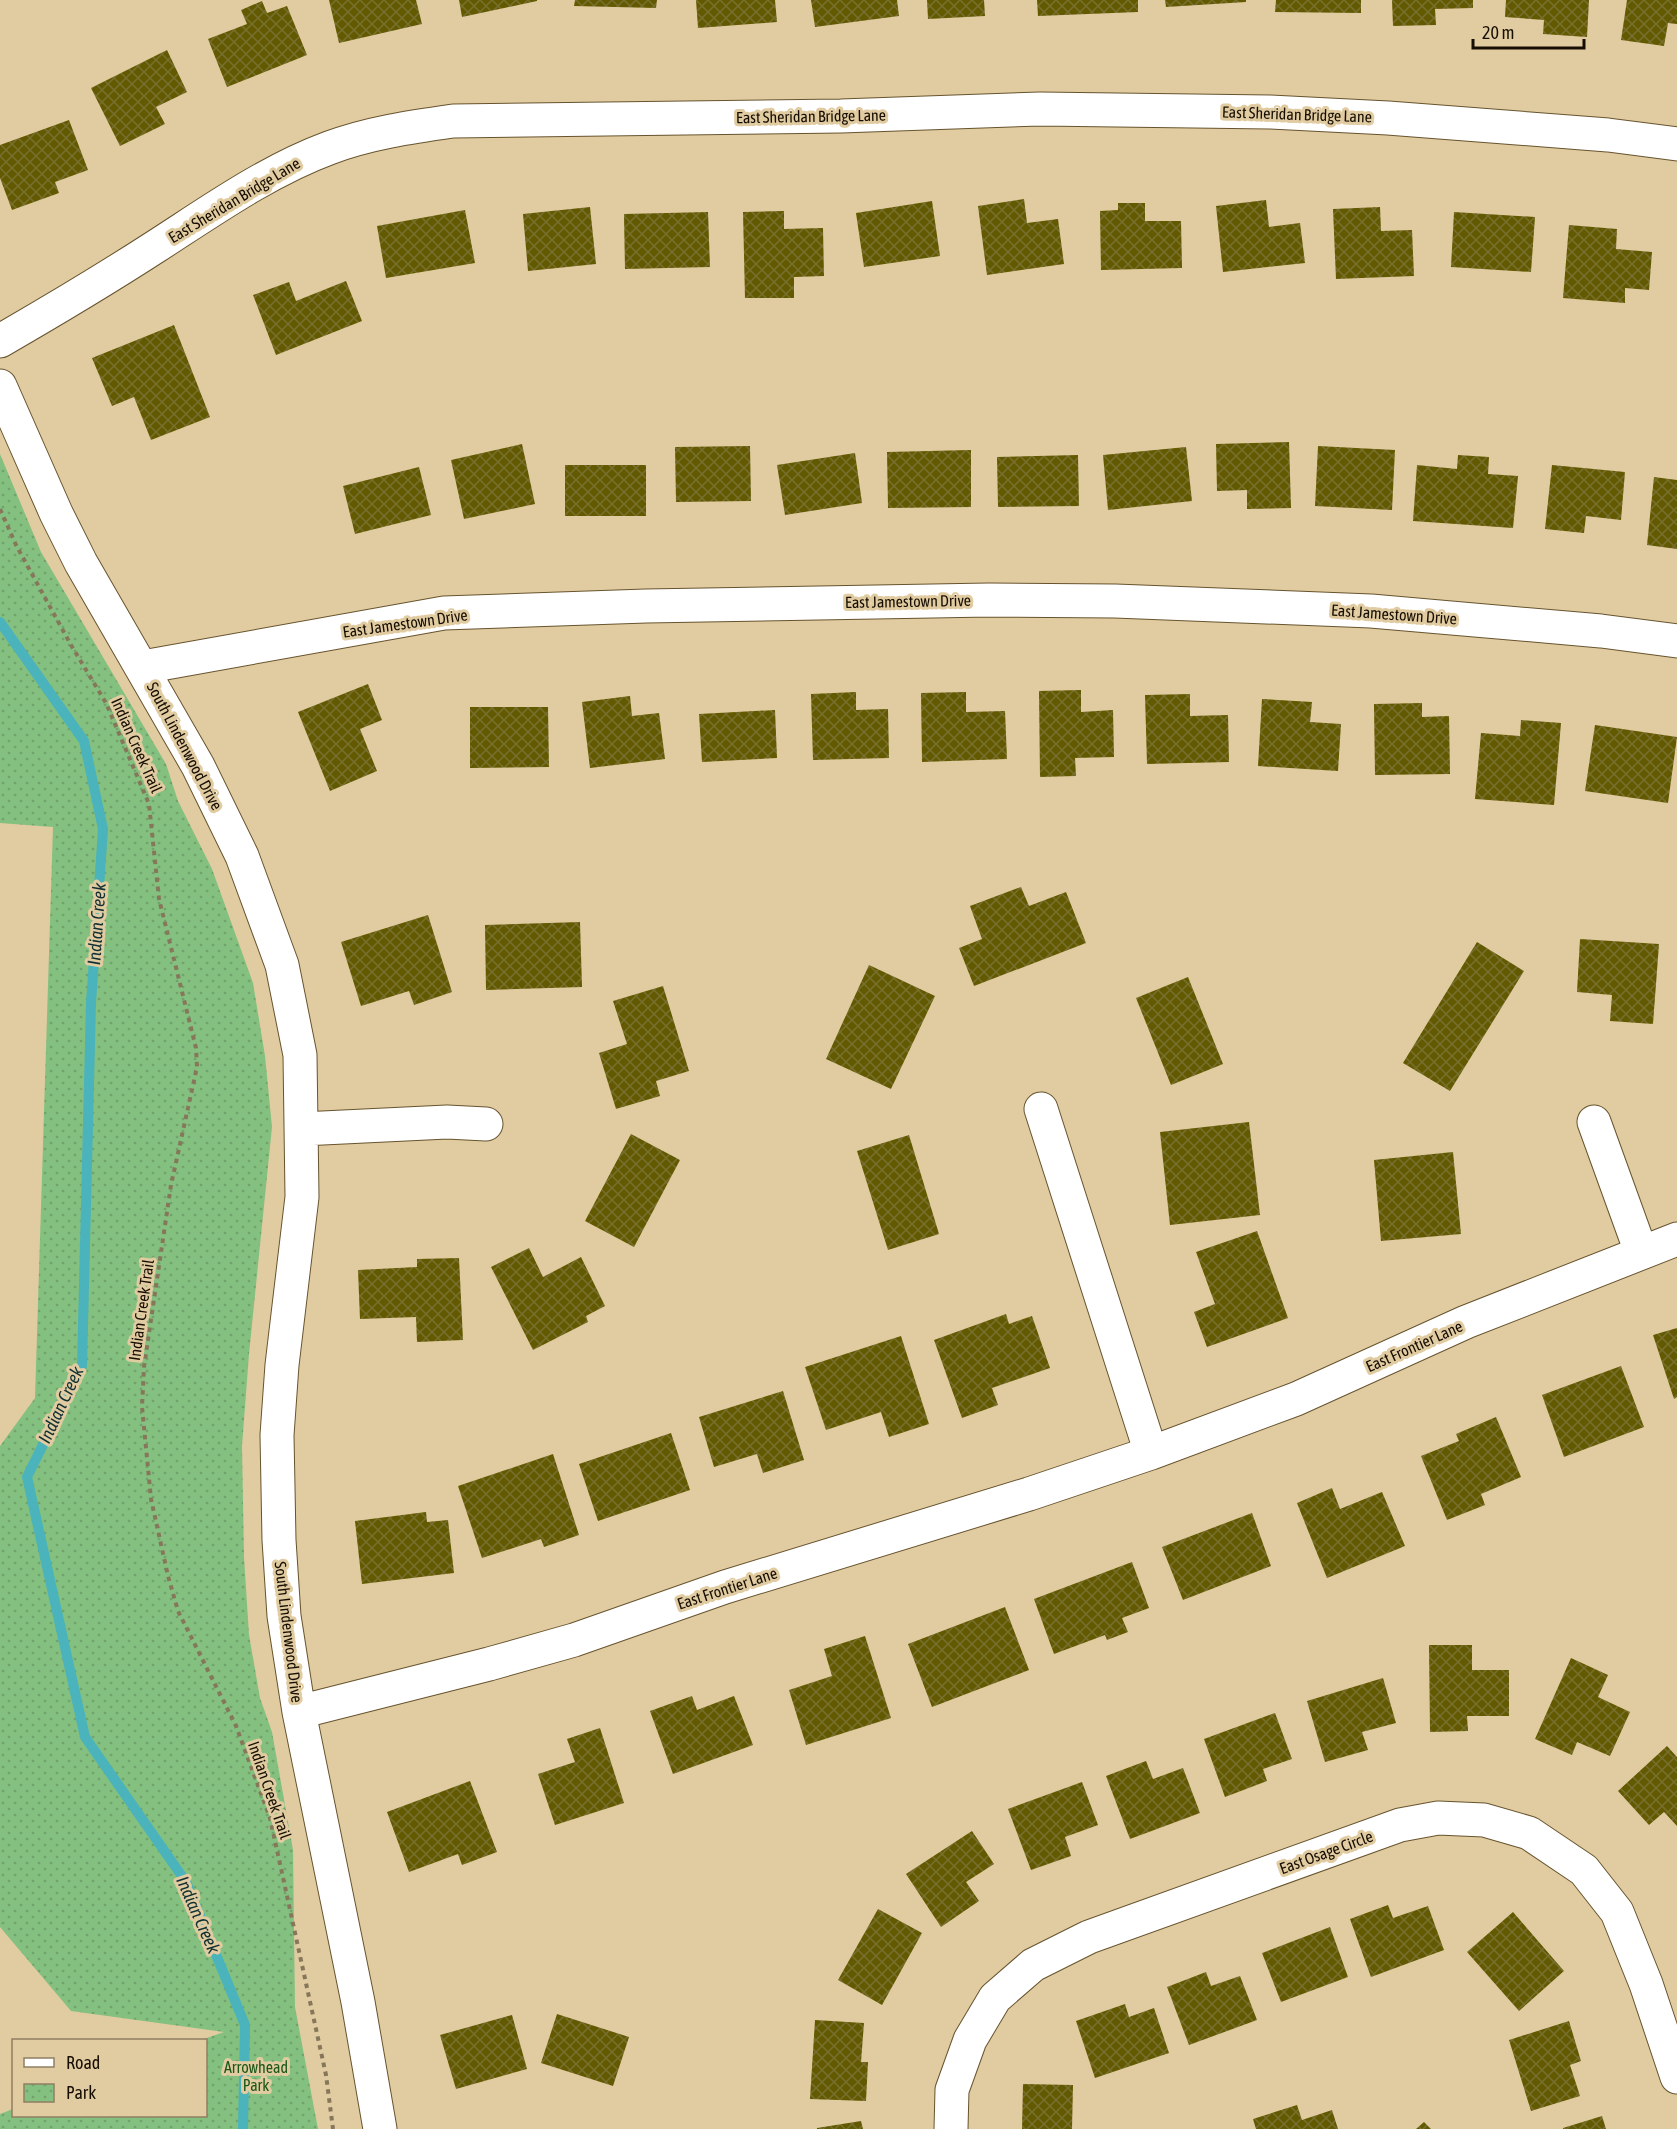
<svg xmlns="http://www.w3.org/2000/svg" width="1677" height="2129" font-family="'Asap Condensed',sans-serif">
  <style>
    .park { fill: url(#park-dots) }
    .lines { fill: none; stroke-linecap: round; stroke-linejoin: round }
    .stream { stroke: #4bb3bb; stroke-width: 10 }
    .building { fill: url(#building-cross-hatch) }
    .minor-casing { stroke: #67542e; stroke-width: 35 }
    .path { stroke: #87775a; stroke-width: 4; stroke-dasharray: 4.5 4.5; stroke-linecap: butt }
    .minor { stroke: #fff; stroke-width: 33 }
    .labels { text-anchor: middle; stroke-width: 6; stroke-linejoin: round; paint-order: stroke }
    .street-label { font-size: 16px; fill: #160e02; stroke: #e1cba1 }
    .park-label { font-size: 16px; fill: #1b5718; stroke: #e1cba1 }
    .water-label { font-size: 18px; font-style: italic; fill: #103033; stroke: #e1cba1 }
  </style>
  <defs>
    <pattern id="park-dots" width="8" height="8" patternUnits="userSpaceOnUse" patternTransform="scale(1.5)"><rect width="8" height="8" fill="#84c07f"/><path d="M2 2h.1M6 6h.1" fill="none" stroke="#71a46c" stroke-width="1.8" stroke-linecap="round"/></pattern>
    <pattern id="building-cross-hatch" width="8" height="8" patternUnits="userSpaceOnUse" patternTransform="scale(1.5)"><rect width="8" height="8" fill="#625901"/><path d="M0 0l8 8M0 8l8-8" fill="none" stroke="#78702e"/></pattern>
  </defs>
  <rect width="100%" height="100%" fill="#e1cba1"/>
  <path class="park" d="M0 454 41 552 166 764 178 801 212 869 253 983 265 1056 272 1127 249 1354 242 1446 244 1557 249 1635 260 1698 272 1732 293 1850 295 2007 318 2129H0V2114L13 2109 14 2116H206V2040H201L224 2032 71 2011 0 1927V1446L35 1398 53 827 0 823Z"/>
  <g class="lines">
    <path class="stream" d="M0 622 84 741 103 829 91 1003 82 1366 27 1477 85 1737 186 1882 245 2025 243 2129"/>
  </g>
  <path class="building" d="M329 0H416L422 24 339 43Z
    M459 0H537V1L462 17Z
    M575 0H657L656 8 574 6Z
    M696 0H775L777 22 698 28Z
    M811 0H897L899 16 815 27Z
    M927 0H984L985 16 928 19Z
    M1037 0H1138V12L1038 16Z
    M1165 0H1246V2L1166 7Z
    M1276 0H1361V13L1275 12Z
    M1392 0H1473V8L1435 9 1436 25 1393 26Z
    M1506 0H1589L1587 37 1543 34 1544 20 1505 17Z
    M1627 0H1677V24L1668 23 1664 46 1621 40Z
    M262 1 267 13 287 6 307 55 227 87 208 39 247 24 241 10Z
    M167 50 187 92 156 107 165 124 120 146 91 88Z
    M69 120 88 170 55 182 59 193 12 210 0 178V145Z
    M1024 199 1027 223 1058 219 1064 264 987 275 978 206Z
    M1266 200 1269 227 1300 223 1305 263 1223 272 1216 206Z
    M932 201 940 256 864 267 856 213Z
    M1118 203H1145V221H1181L1182 268 1101 270 1100 211 1118 210Z
    M590 207 596 264 528 271 523 214Z
    M1380 207 1381 231 1412 230 1414 276 1336 279 1333 209Z
    M465 210 475 263 386 278 377 226Z
    M784 211V229L823 228 824 276 794 277V298H745L743 212Z
    M708 212 710 267 625 269 624 214Z
    M1454 212 1535 217 1531 272 1451 267Z
    M1569 225 1617 229 1616 249 1652 252 1649 290 1625 288V303L1563 298Z
    M346 281 362 321 276 355 253 295 289 282 296 301Z
    M174 325 210 417 151 440 134 397 112 406 92 358Z
    M1289 442 1291 508 1247 509V490L1217 491 1216 444Z
    M522 444 535 504 464 519 451 460Z
    M750 446 751 501 676 502 675 447Z
    M1318 446 1395 450 1392 510 1315 506Z
    M1186 447 1192 501 1108 510 1103 455Z
    M971 450V507L888 508 887 452Z
    M855 453 862 503 785 515 777 465Z
    M1078 455 1079 506 998 507 997 457Z
    M1458 455 1489 457 1488 474 1518 476 1513 528 1413 521 1417 465 1457 469Z
    M565 465H646V516H565Z
    M1552 465 1625 472 1621 520 1586 516 1584 533 1545 529Z
    M419 467 431 515 355 534 343 486Z
    M1654 477 1677 480V549L1647 545Z
    M368 684 382 720 360 729 377 771 330 791 298 712Z
    M1081 690V712L1113 710 1114 757 1075 758 1076 776 1040 777 1039 691Z
    M856 692V710L888 709 889 758 813 760 811 694Z
    M966 692V712L1005 711 1007 759 922 762 921 693Z
    M1190 694V716L1228 715 1229 762 1147 764 1145 695Z
    M630 696 632 716 659 713 665 759 590 768 582 702Z
    M1262 699 1312 702 1310 722 1341 724 1338 771 1258 766Z
    M1422 703V717L1449 716 1450 774 1375 775 1374 704Z
    M470 707H548L549 767 470 768Z
    M775 710 777 758 702 762 699 714Z
    M1521 720 1561 723 1554 805 1475 799 1481 733 1520 736Z
    M1595 725 1677 737 1668 803 1585 791Z
    M1021 887 1029 906 1066 892 1086 943 974 986 959 948 982 939 970 906Z
    M428 915 452 992 414 1005 409 991 361 1006 341 942Z
    M580 922 582 987 486 990 485 925Z
    M1580 939 1659 944 1653 1024 1610 1021 1612 995 1577 992Z
    M1477 942 1524 971 1450 1091 1403 1063Z
    M869 965 935 996 891 1089 826 1059Z
    M1188 977 1223 1064 1171 1085 1136 998Z
    M663 986 689 1071 656 1081 660 1096 616 1109 599 1053 627 1044 613 1001Z
    M1249 1122 1260 1215 1170 1225 1160 1132Z
    M631 1134 680 1160 634 1247 585 1221Z
    M909 1135 939 1234 888 1250 857 1151Z
    M1453 1152 1461 1234 1381 1241 1374 1160Z
    M1257 1231 1288 1318 1207 1347 1194 1312 1215 1304 1196 1252Z
    M529 1248 543 1277 581 1257 605 1306 586 1316 588 1322 533 1350 491 1267Z
    M459 1258 463 1340 417 1342 416 1317 360 1319 358 1270 417 1267V1259Z
    M1006 1314 1009 1324 1032 1316 1050 1368 992 1388 998 1405 962 1418 934 1340Z
    M1677 1328V1397L1674 1399 1653 1335Z
    M901 1336 929 1424 889 1437 881 1412 826 1430 805 1367Z
    M1621 1366 1644 1427 1564 1457 1542 1395Z
    M783 1391 804 1460 763 1473 757 1454 714 1467 699 1417Z
    M1496 1417 1521 1477 1481 1494 1485 1505 1447 1520 1421 1456 1459 1441 1456 1434Z
    M671 1433 690 1490 598 1521 579 1464Z
    M553 1454 579 1535 544 1547 541 1539 482 1558 458 1486Z
    M1332 1488 1340 1509 1382 1492 1405 1546 1327 1578 1297 1503Z
    M426 1512 427 1522 448 1520 454 1573 362 1584 355 1521Z
    M1252 1513 1271 1566 1183 1600 1162 1547Z
    M1132 1562 1149 1608 1122 1618 1128 1632 1107 1640 1105 1635 1054 1654 1034 1599Z
    M1005 1607 1029 1670 932 1707 908 1644Z
    M865 1636 891 1718 806 1745 789 1690 832 1676 824 1649Z
    M1429 1645H1472V1670H1509V1716H1467L1468 1731 1430 1732Z
    M1571 1658 1608 1675 1598 1697 1630 1712 1610 1756 1577 1742 1572 1755 1535 1739Z
    M1383 1678 1396 1723 1362 1732 1368 1750 1325 1762 1307 1701Z
    M692 1696 697 1710 734 1696 753 1745 673 1774 650 1711Z
    M1275 1713 1292 1759 1263 1769 1267 1781 1225 1797 1204 1739Z
    M600 1728 624 1803 555 1825 538 1774 575 1762 567 1739Z
    M1667 1746 1677 1757V1826L1664 1812 1649 1825 1618 1791Z
    M1146 1761 1153 1779 1183 1768 1200 1813 1130 1839 1106 1776Z
    M470 1781 497 1852 462 1865 458 1854 409 1872 387 1812Z
    M1082 1782 1098 1825 1065 1837 1071 1856 1031 1870 1008 1809Z
    M972 1831 994 1864 966 1882 979 1901 941 1927 906 1874Z
    M1388 1905 1393 1918 1428 1906 1444 1950 1371 1977 1350 1919Z
    M878 1909 922 1933 882 2005 838 1980Z
    M1513 1912 1564 1971 1519 2011 1467 1952Z
    M1330 1927 1348 1977 1281 2002 1262 1953Z
    M1206 1972 1211 1986 1240 1976 1257 2020 1189 2045 1167 1987Z
    M1125 2004 1129 2017 1154 2008 1169 2053 1095 2078 1076 2021Z
    M557 2014 629 2037 613 2086 541 2063Z
    M512 2015 527 2069 456 2089 440 2035Z
    M815 2020 864 2023 861 2062H868L866 2101 810 2099Z
    M1569 2021 1581 2061 1570 2065 1580 2096 1531 2111 1509 2040Z
    M1023 2084 1073 2085 1072 2129H1022Z
    M1297 2105 1302 2120 1332 2110 1338 2129H1256L1253 2119Z
    M1602 2116 1606 2129H1563V2128Z
    M861 2121 863 2129H817V2128Z
    M1424 2122 1431 2129H1416Z"/>
  <g class="lines">
    <defs>
      <path id="minor" d="M0 341C52 311 104 280 155 247 211 211 267 171 329 148 369 133 411 127 453 121L841 116 1040 109 1270 112 1388 118 1608 135 1677 144
        M0 386 56 513 81 563 198 766 242 856 282 965 300 1055 302 1197 282 1365 277 1435 279 1540 284 1616 299 1712 358 2002 380 2129
        M143 667 444 613 646 606 989 600 1115 601 1371 611 1601 631 1677 641
        M1041 1109 1151 1453
        M1594 1122 1641 1252
        M302 1129 447 1122 486 1124
        M299 1712 489 1664 574 1640 725 1587 1029 1494 1151 1453 1296 1399 1466 1322 1677 1239
        M951 2129 952 2090 970 2040 995 1998 1033 1965 1089 1937 1400 1825 1438 1818 1484 1820 1529 1833 1584 1870 1617 1912 1646 1984 1677 2077"/>
    </defs>
    <use href="#minor" class="minor-casing"/>
    <path class="path" d="M0 509 16 545 71 645 106 703 149 804 159 899 196 1048 197 1067 171 1185 144 1367 142 1407 151 1499 168 1576 178 1611 236 1726 270 1818 326 2075 333 2129"/>
    <use href="#minor" class="minor"/>
  </g>
  <g class="labels">
    <g class="street-label">
      <text transform="translate(1297 114) rotate(2)" y="6">East Sheridan Bridge Lane</text>
      <text transform="translate(811 116) rotate(-1)" y="6">East Sheridan Bridge Lane</text>
      <text transform="translate(234 200) rotate(-31)" y="6">East Sheridan Bridge Lane</text>
      <text transform="translate(908 601) rotate(-1)" y="6">East Jamestown Drive</text>
      <text transform="translate(1394 614) rotate(4)" y="6">East Jamestown Drive</text>
      <text transform="translate(405 623) rotate(-8)" y="6">East Jamestown Drive</text>
      <text transform="translate(137 745) rotate(66)" y="6">Indian Creek Trail</text>
      <text transform="translate(185 746) rotate(62)" y="6">South Lindenwood Drive</text>
      <text transform="translate(141 1310) rotate(-82)" y="6">Indian Creek Trail</text>
      <text transform="translate(1414 1346) rotate(-24)" y="6">East Frontier Lane</text>
      <text transform="translate(727 1588) rotate(-18)" y="6">East Frontier Lane</text>
      <text transform="translate(289 1632) rotate(83)" y="6">South Lindenwood Drive</text>
      <text transform="translate(270 1790) rotate(71)" y="6">Indian Creek Trail</text>
      <text transform="translate(1326 1852) rotate(-20)" y="6">East Osage Circle</text>
    </g>
    <g class="park-label">
      <text x="256" y="2073">Arrowhead<tspan x="256" dy="18">Park</tspan></text>
    </g>
    <g class="water-label">
      <text transform="translate(97 924) rotate(-86)" y="6">Indian Creek</text>
      <text transform="translate(61 1405) rotate(-65)" y="6">Indian Creek</text>
      <text transform="translate(198 1915) rotate(66)" y="6">Indian Creek</text>
    </g>
  </g>
  <rect x="12" y="2039" width="195" height="78" fill="#e1cba1" stroke="#907f61" stroke-width="1.5"/>
  <rect x="24" y="2058" width="30" height="9" fill="#ffffff" stroke="#907f61" stroke-width="1.5"/>
  <text x="66" y="2069" font-size="18" fill="#160e02">Road</text>
  <rect x="24" y="2084" width="30" height="18" fill="url(#park-dots)" stroke="#907f61" stroke-width="1.5"/>
  <text x="66" y="2099" font-size="18" fill="#160e02">Park</text>
  <path d="M1473 39v9h111v-9" fill="none" stroke="#160e02" stroke-width="3"/>
  <text x="1482" y="39" font-size="18" fill="#160e02" stroke="#e1cba1" stroke-width="4.5" paint-order="stroke">20 m</text>
</svg>
